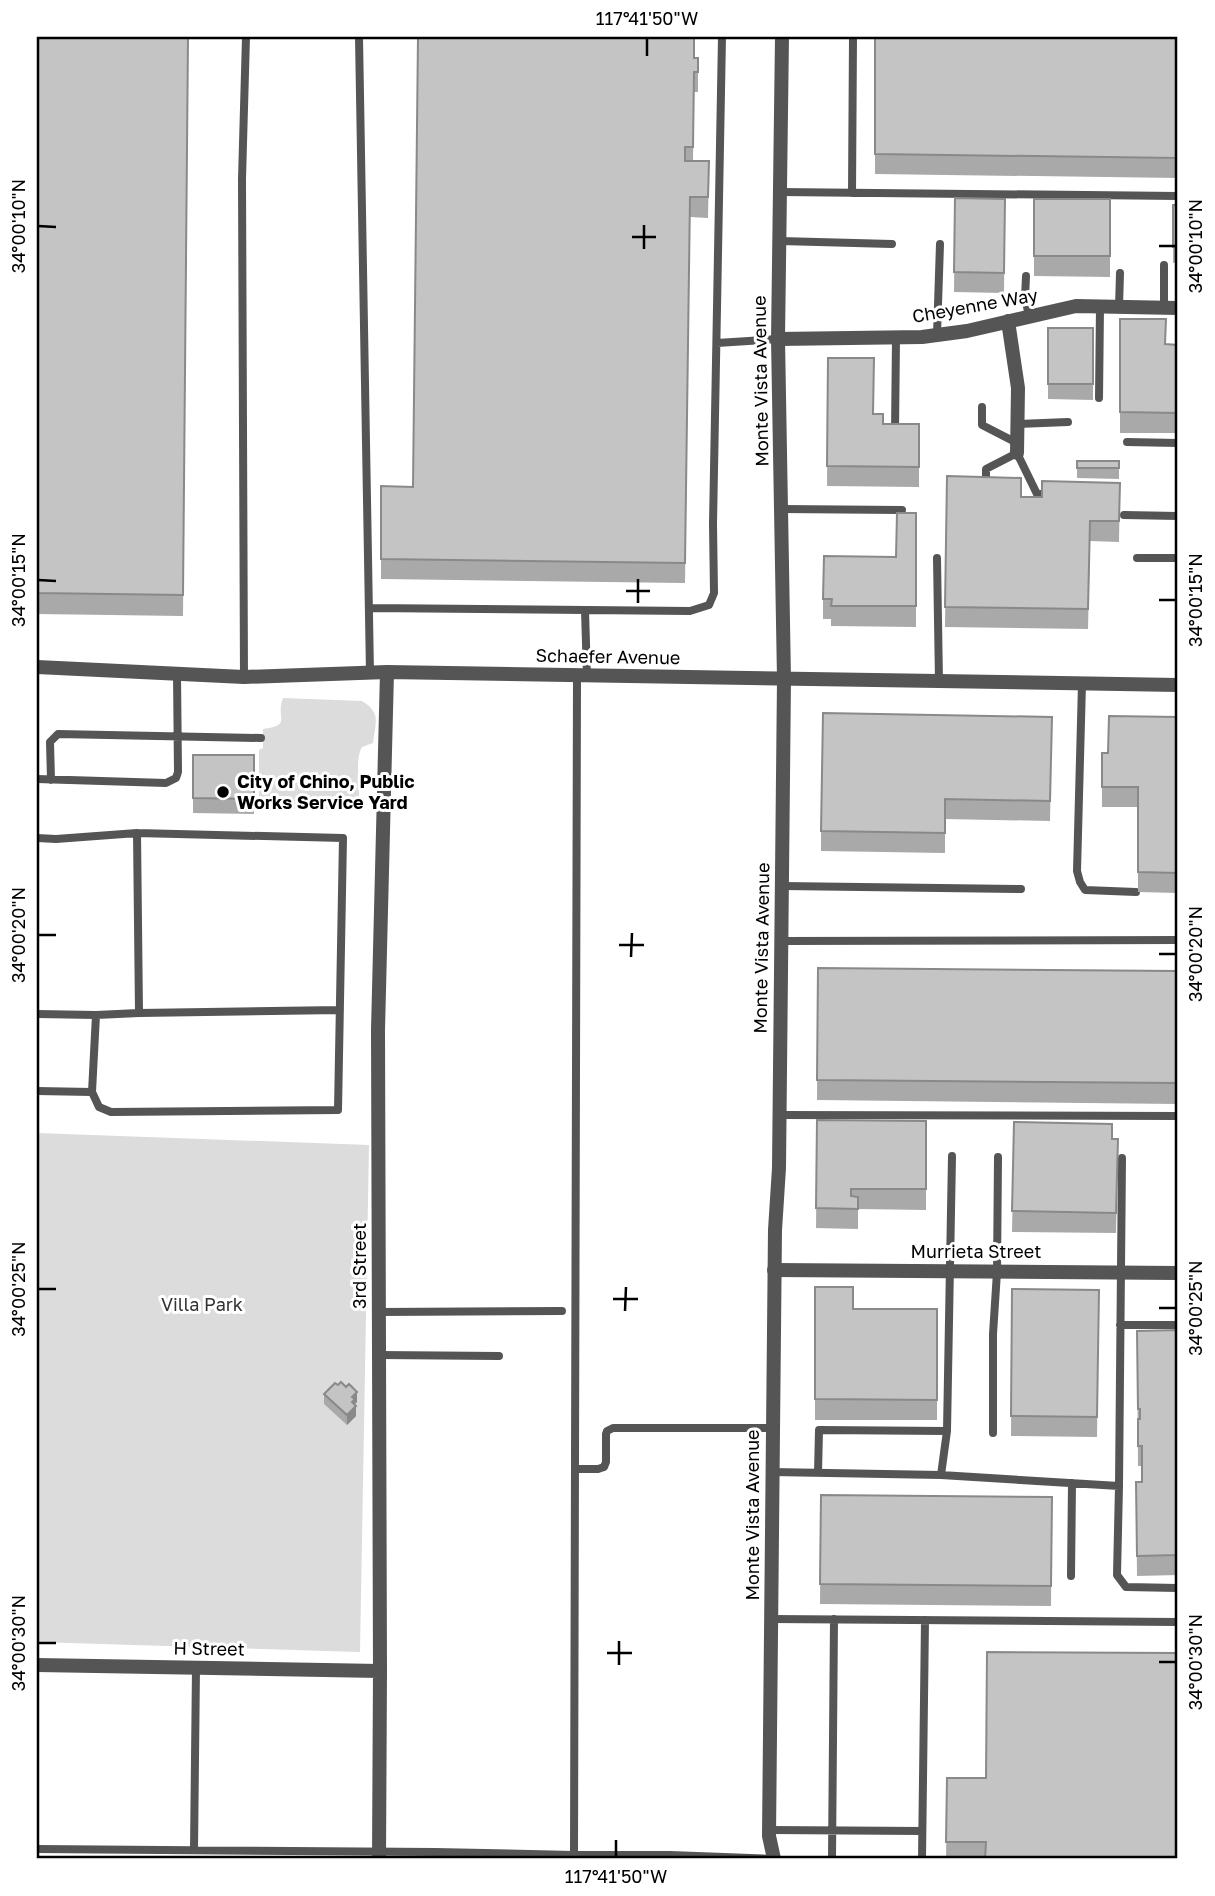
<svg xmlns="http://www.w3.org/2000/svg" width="1215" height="1896" font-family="'Golos Text',sans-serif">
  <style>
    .green { fill: #dcdcdc }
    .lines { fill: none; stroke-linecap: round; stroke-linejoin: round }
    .service { stroke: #555; stroke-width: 8 }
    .minor { stroke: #555; stroke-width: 14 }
    .tertiary { stroke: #555; stroke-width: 14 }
    .wall { fill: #a9a9a9 }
    .shaded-wall { fill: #898989 }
    .building { fill: #c4c4c4; stroke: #898989; stroke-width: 2 }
    .ticks { fill: none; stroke: #000; stroke-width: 2.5 }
    .poi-dot { fill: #000; stroke: #fff; stroke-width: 2.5 }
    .labels { text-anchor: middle; stroke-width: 6; stroke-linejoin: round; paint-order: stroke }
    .street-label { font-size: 18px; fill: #000; stroke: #fff }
    .poi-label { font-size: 18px; font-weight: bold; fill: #000; stroke: #fff; text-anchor: start }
    .park-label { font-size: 18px; fill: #333; stroke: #fff }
    .neatline { fill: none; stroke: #000; stroke-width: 2.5 }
    .ticks-label { font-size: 18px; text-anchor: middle; fill: #000 }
  </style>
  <rect width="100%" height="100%" fill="#fff"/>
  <path class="green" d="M283 698 362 701C382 713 375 723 373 743L362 747C353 763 363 788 357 807L354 809 259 808V750L263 748V729C293 725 275 718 283 698Z
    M37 1133 369 1145 360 1652 37 1642Z"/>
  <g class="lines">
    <path class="service" d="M359 37 370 673
      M780 192 1178 196
      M852 193 853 37
      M780 241 892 244
      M1026 276 1025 298 1029 316
      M1119 307 1120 273
      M1164 308V265
      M937 335 940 244
      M717 343 778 339
      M1099 398 1100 307
      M982 407V425L1017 443
      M1018 424 1068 422
      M895 432 896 338
      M1127 442 1178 443
      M986 487V469L1017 453 1037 494H1051
      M781 509 902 510
      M1124 515 1178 516
      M937 558 939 682
      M1137 558H1178
      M369 608 690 611 709 605 714 593 713 524 722 37
      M585 610 587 677
      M244 677 242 179 246 37
      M1082 684 1077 871 1080 882 1085 890 1136 892
      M37 779 166 783 176 778 178 772 177 674
      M51 780 50 742 58 734 261 738
      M37 838 56 839 137 833 139 1013 96 1015 37 1014
      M782 886 1021 889
      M781 941 1178 940
      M139 1013 340 1010
      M37 1091 92 1092 96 1015
      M92 1092 99 1107 111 1112 338 1110 343 838 137 833
      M780 1115 1178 1116
      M379 1312 562 1311
      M1120 1325H1178
      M379 1355 499 1356
      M993 1433V1334L997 1272 998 1157
      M575 1469H598L604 1467 606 1462V1434L607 1431 613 1428H773
      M772 1472 941 1475 1119 1486 1122 1158
      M818 1473 819 1430 947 1431
      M941 1475 947 1431 952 1156
      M1119 1486 1117 1575 1126 1587 1178 1588
      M1071 1576 1072 1483
      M771 1619 1178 1622
      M769 1830 922 1831
      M37 1849 435 1852 574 1855 577 677
      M194 1850 196 1668
      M574 1855H670L774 1859
      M832 1859 834 1619
      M922 1859 925 1620"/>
    <path class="minor" d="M1008 321 1018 388 1017 453
      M778 339 922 337 967 331 1076 306 1178 308
      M774 1270 1178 1273
      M37 1665 380 1671
      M379 1859 380 1671 378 1030 387 672"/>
    <path class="tertiary" d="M37 667 244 677 387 672 1178 685
      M774 1859 769 1836 775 1230 779 1168 784 679 778 339 782 37"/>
  </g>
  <path class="wall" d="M37 37H188L183 616 37 614Z
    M875 37H1178V178L875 174Z
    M694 58H698V92H694L693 161H709L708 218 690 217 685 583 381 579V486L413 487Z
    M955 198 1005 199 1004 293 954 292Z
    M1034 199H1110V277L1034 276Z
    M1173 205H1178V262L1173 263Z
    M1120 319 1166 344 1178 345V433H1120Z
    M1048 328H1093V400L1048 399Z
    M828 358 873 414 883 424H919V487L827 486Z
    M1077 461H1119V479L1077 478Z
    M947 476 1021 497H1042L1120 483 1119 542 1090 541 1088 629 945 627Z
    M916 513V627L831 626V619H823V599L896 557Z
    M1052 717 1050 821 945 819V853L821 851V831Z
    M1178 717V893L1138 892V807H1102V753H1108Z
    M193 755H254V814L193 813Z
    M818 968 1178 971V1104L817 1100Z
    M817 1120 926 1121V1210L858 1209V1229L816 1228Z
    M1014 1122 1118 1139 1116 1233 1012 1232Z
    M815 1287 853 1309H937V1420H815Z
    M1012 1289 1099 1290 1097 1437 1011 1436Z
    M1178 1330V1575L1137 1576 1136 1482H1142V1466H1138L1137 1331Z
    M338 1385 357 1402 355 1404 356 1416 347 1425 324 1404V1394Z
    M821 1495 1052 1497 1051 1606 820 1604Z
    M947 1778H986L1178 1859H946Z"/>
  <path class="shaded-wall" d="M357 1392V1402L355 1404 356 1406V1416L347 1425V1415L352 1397Z"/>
  <path class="building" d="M37 37H188L183 595 37 593Z
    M418 37H694V58H698V72H694L693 147H685V161H709L708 197H690L685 563 381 559V486L413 487Z
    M875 37H1178V158L875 154Z
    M955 198 1005 199 1004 273 954 272Z
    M1034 199H1110V256H1034Z
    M1173 205H1178V247H1173Z
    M1120 319H1166L1165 344 1178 345V413L1120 412Z
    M1048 328H1093V384H1048Z
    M828 358H874L873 414H883V424H919V467L827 466Z
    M1077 461H1119V468H1077Z
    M947 476 1021 478V497H1042V481L1120 483 1119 521H1090L1088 609 945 607Z
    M897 513H916V606H831L832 599H823L824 556 896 557Z
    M823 713 1052 717 1050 801 945 799V833L821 831Z
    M1109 716 1178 717V873L1138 872V787H1102V753H1108Z
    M193 755H254V799L193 798Z
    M818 968 1178 971V1083L817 1080Z
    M817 1120 926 1121V1189H851V1196L858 1197V1209L816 1208Z
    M1014 1122 1112 1124V1139H1118L1116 1213 1012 1211Z
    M815 1287H853V1309H937V1400L815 1399Z
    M1012 1289 1099 1290 1097 1417 1011 1416Z
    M1178 1330V1555L1137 1556 1136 1482H1142V1446H1138V1419H1140V1409H1138L1137 1331Z
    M341 1382 346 1387 349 1384 357 1392 352 1397 355 1399 352 1402 356 1406 347 1415 324 1394 335 1383 338 1385Z
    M821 1495 1052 1497 1051 1586 820 1584Z
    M987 1652 1178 1653V1859H985L986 1842H946L947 1778H986Z"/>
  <path class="ticks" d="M647 56V38M38 226 56 227M632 237H656M1159 246H1176M644 249V225M38 580 56 581M626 591H650M1159 600H1176M638 603V579M38 935H56M619 945H644M1159 954H1176M631 957 632 933M38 1289H56M613 1299H638M1159 1308H1176M625 1311 626 1287M38 1643H56M607 1653H632M1159 1662H1176M619 1665V1641M616 1857V1840"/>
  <circle class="poi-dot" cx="223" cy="792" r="7"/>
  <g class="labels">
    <g class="street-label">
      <text transform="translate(975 306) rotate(-10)" y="6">Cheyenne Way</text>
      <text transform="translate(761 381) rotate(-91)" y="6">Monte Vista Avenue</text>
      <text transform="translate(608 657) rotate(1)" y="6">Schaefer Avenue</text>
      <text transform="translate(762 948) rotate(-89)" y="6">Monte Vista Avenue</text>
      <text x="976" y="1258">Murrieta Street</text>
      <text transform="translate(360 1266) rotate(-90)" y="6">3rd Street</text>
      <text transform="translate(753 1515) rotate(-90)" y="6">Monte Vista Avenue</text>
      <text transform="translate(209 1649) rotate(1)" y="6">H Street</text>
    </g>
    <g class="poi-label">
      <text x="237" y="788">City of Chino, Public<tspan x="237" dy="21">Works Service Yard</tspan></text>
    </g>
    <g class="park-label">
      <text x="202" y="1311">Villa Park</text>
    </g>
  </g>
  <rect width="1215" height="1896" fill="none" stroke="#ffffff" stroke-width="77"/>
  <rect x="38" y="38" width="1138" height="1819" class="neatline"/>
  <g class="ticks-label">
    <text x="647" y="25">117°41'50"W</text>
    <text transform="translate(19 226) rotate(-90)" y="6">34°00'10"N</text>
    <text transform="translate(1196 246) rotate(-90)" y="6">34°00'10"N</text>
    <text transform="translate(19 580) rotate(-90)" y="6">34°00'15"N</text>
    <text transform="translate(1196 600) rotate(-90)" y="6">34°00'15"N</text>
    <text transform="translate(19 935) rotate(-90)" y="6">34°00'20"N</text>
    <text transform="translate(1196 954) rotate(-90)" y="6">34°00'20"N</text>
    <text transform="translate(19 1289) rotate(-90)" y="6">34°00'25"N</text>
    <text transform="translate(1196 1308) rotate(-90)" y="6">34°00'25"N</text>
    <text transform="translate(19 1643) rotate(-90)" y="6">34°00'30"N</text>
    <text transform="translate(1196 1662) rotate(-90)" y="6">34°00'30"N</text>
    <text x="616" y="1883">117°41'50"W</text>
  </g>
</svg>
